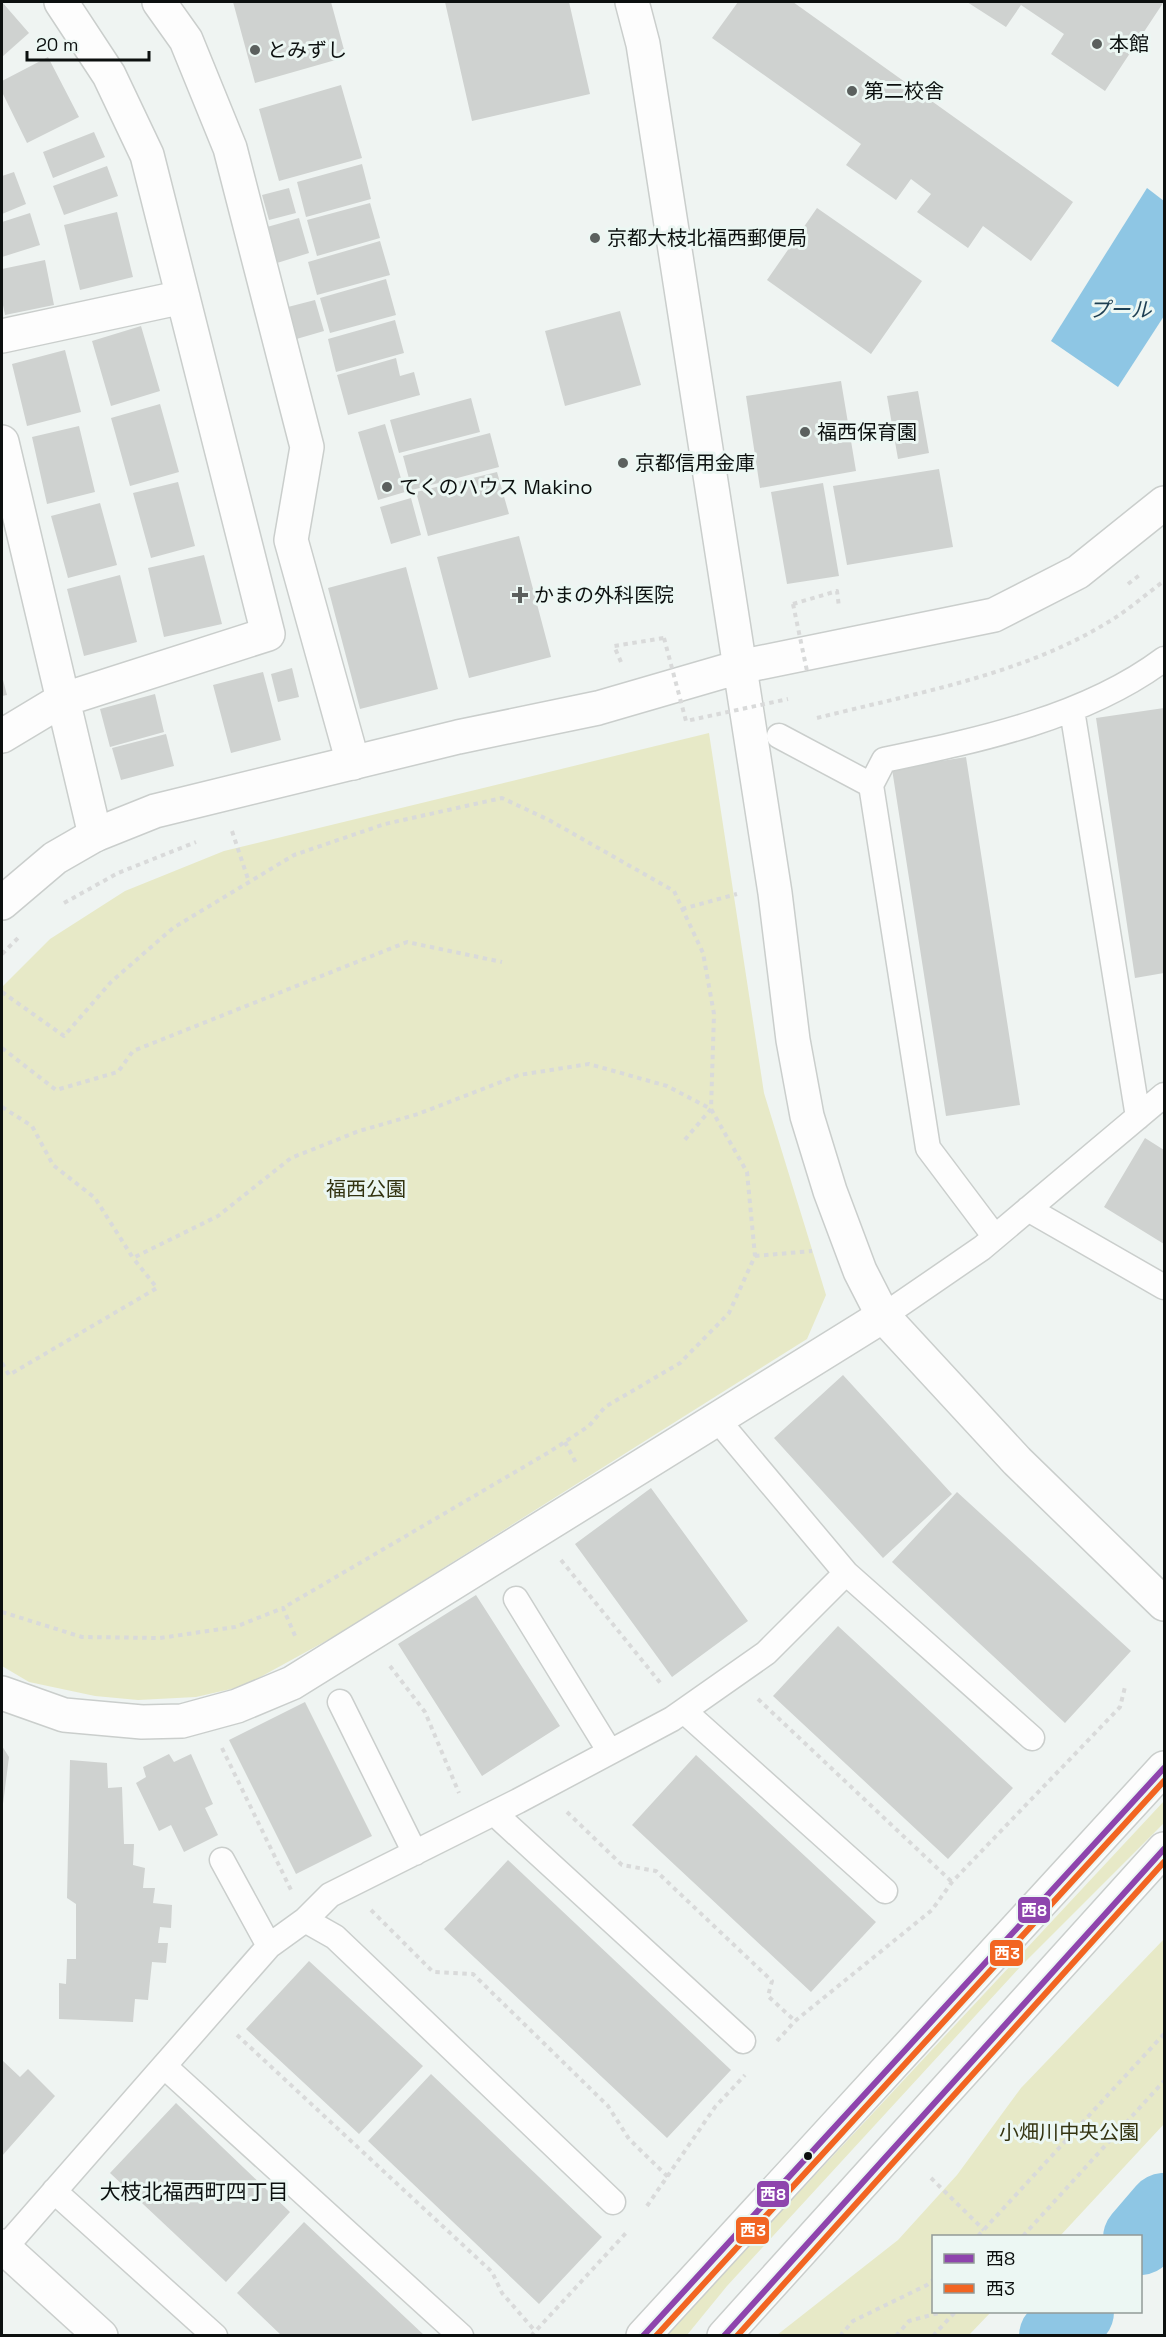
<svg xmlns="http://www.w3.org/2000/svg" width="1166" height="2337" font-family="'Space Grotesk','Noto Sans JP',sans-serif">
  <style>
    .green { fill: #e7e9c7 }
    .water { fill: #8ec6e4 }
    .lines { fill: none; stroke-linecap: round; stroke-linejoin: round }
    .river { stroke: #8ec6e4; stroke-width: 74 }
    .building { fill: #cfd2d0 }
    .service-casing { stroke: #cacecc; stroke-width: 27 }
    .minor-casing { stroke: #cacecc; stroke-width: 36 }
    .tertiary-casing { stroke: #cacecc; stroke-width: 36 }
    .path { stroke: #d9dada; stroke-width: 4; stroke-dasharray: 4.5 4.5; stroke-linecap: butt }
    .service { stroke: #fdfdfd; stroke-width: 24 }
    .minor { stroke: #fdfdfd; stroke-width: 33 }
    .tertiary { stroke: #fdfdfd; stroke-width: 33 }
    .path-bridge { stroke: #d9dada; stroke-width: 4; stroke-dasharray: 4.5 4.5; stroke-linecap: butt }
    .bus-1-casing { stroke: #ecf7f3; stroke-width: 10 }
    .bus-2-casing { stroke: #ecf7f3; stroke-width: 10 }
    .bus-1 { stroke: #8e44ad; stroke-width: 6 }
    .bus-2 { stroke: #f26522; stroke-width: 6 }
    .poi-dot { fill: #5b605e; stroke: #ecf7f3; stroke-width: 2 }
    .bus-dot { fill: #0c100f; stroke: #ecf7f3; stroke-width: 2 }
    .labels { text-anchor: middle; stroke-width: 6; stroke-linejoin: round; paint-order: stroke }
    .poi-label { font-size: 20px; fill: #0c100f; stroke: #ecf7f3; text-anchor: start }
    .park-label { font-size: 20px; fill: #333310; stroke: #ecf7f3 }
    .water-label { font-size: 21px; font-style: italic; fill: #1d3f53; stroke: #ecf7f3 }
    .neighbourhood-label { font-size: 21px; fill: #0c100f; stroke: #ecf7f3 }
    .line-badge { stroke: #ecf7f3; stroke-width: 2 }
    .badge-label { font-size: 16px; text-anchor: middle; font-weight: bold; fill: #fff }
  </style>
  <rect width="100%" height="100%" fill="#eff4f2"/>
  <path class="green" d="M709 733 764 1093 826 1295 807 1339 335 1636 244 1686 196 1697 138 1700 95 1696 29 1682 2 1666V987L50 939 125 891 224 851Z
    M1164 1801V1823L1022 1965 727 2286 687 2335H666Z
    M1164 1939V2124L1060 2236H934V2312H991L969 2335H777L898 2240 957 2175 1021 2088Z"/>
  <path class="water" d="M1147 188 1164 201V316L1118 387 1051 341Z"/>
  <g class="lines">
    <path class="river" d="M1140 2238 1164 2210
      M1056 2336 1077 2312"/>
  </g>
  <path class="building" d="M2 2 29 33 2 57Z
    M233 2H331L346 57 255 83Z
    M445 2H569L590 94 472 121Z
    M738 2H793L1073 202 1031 261 983 226 968 248 917 212 931 194 911 179 896 200 846 165 861 144 712 38Z
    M967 2H1160L1163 3 1105 91 1051 54 1064 34 1021 5 1006 27Z
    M48 57 79 117 27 143 2 92V81Z
    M341 85 362 158 279 181 259 109Z
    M94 132 105 157 53 178 43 152Z
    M362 164 371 199 306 217 297 182Z
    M107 166 118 196 64 215 53 186Z
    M14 172 26 204 2 214V176Z
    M289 188 296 213 269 220 262 195Z
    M370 203 380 238 317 256 307 220Z
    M817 208 922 281 871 354 767 280Z
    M117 212 133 277 80 290 64 225Z
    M30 213 40 245 2 257V222Z
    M299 218 309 253 277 263 267 227Z
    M380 241 390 275 317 295 308 262Z
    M45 260 54 305 5 315 2 300V269Z
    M386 279 396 315 330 333 320 298Z
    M315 300 324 331 293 340 284 308Z
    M620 311 641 385 565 406 545 331Z
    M395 320 404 353 336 372 328 339Z
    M141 326 160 391 111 406 92 341Z
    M65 350 81 412 27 426 12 364Z
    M396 358 400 376 414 372 420 395 348 415 337 375Z
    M841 381 856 471 760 488 746 396Z
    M918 391 929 453 898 459 887 396Z
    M471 398 480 432 399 453 390 420Z
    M160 404 179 472 130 486 111 418Z
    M385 424 405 492 378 500 358 432Z
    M79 426 95 492 47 504 32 437Z
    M490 433 499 467 412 490 403 456Z
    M939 469 953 547 847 565 833 486Z
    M497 472 509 514 428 536 416 492Z
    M178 482 195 546 151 558 133 493Z
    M823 483 839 576 787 584 771 492Z
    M411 498 421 535 391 544 380 507Z
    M100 503 117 565 68 578 51 516Z
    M519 536 551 657 469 678 437 557Z
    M204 555 222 624 164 637 148 568Z
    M406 567 438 689 360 709 328 588Z
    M120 575 137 642 84 656 67 589Z
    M292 668 299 697 278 702 271 674Z
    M263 672 281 740 231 753 213 685Z
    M2 676 7 695 2 696Z
    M155 694 164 732 110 747 100 709Z
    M1164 708V973L1135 978 1096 718Z
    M166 734 174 766 121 780 112 748Z
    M966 757 1020 1105 946 1116 892 769Z
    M1145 1138 1164 1150V1244L1104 1207Z
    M843 1375 952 1494 883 1558 774 1438Z
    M651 1488 748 1621 672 1677 575 1544Z
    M957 1492 1131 1651 1065 1723 892 1562Z
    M476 1595 560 1726 482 1776 398 1644Z
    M838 1626 1013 1788 948 1859 773 1696Z
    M305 1702 372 1836 296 1874 229 1740Z
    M2 1746 9 1757 3 1804H2Z
    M169 1754 174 1762 191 1754 213 1804 205 1808 218 1835 184 1852 171 1825 159 1831 136 1783 146 1777 143 1767Z
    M696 1755 876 1922 811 1992 632 1825Z
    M70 1760 107 1763 108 1788 122 1787 124 1844H134L133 1865 145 1868 143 1888H155L153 1903 172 1905 171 1928 160 1927 158 1943H168L166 1963 152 1962 148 2000 135 1999 133 2022 59 2019V1983L66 1984 67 1959H76V1904L67 1898Z
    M508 1860 731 2070 667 2138 444 1929Z
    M309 1961 423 2066 359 2134 246 2029Z
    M2 2060 20 2077 28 2069 55 2096 2 2156Z
    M431 2074 602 2237 539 2304 368 2141Z
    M176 2103 290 2212 226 2282 110 2173Z
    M304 2222 425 2336H282L237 2293Z"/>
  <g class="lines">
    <defs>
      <path id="service" d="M1072 710 1138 1117
        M779 736 871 785
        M1028 1209 1164 1287
        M995 1237 928 1148 871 785 884 760C979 740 1085 718 1164 659
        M883 1316 982 1248 1164 1095
        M716 1418 846 1573 1032 1738
        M516 1599 610 1752
        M340 1702 415 1853
        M684 1711 885 1891
        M494 1813 743 2041
        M222 1860 269 1946
        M305 1920 335 1937 613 2202
        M164 2066 461 2336
        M54 2191 215 2336
        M2 2251 269 1946 305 1920 330 1895 518 1801 672 1719 766 1653 846 1573"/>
      <path id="minor" d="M159 2 186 40 230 148 307 447 291 540 353 763
        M2 336 183 297
        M2 442 95 835
        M739 667 994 615 1078 572 1164 503
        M2 736 62 700 268 634 147 155 109 75 61 2
        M2 1693 64 1715 142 1722 182 1721 237 1706 292 1683 883 1316"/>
      <path id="tertiary" d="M632 2 643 44 775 893 793 1040 807 1116 830 1191 860 1271 883 1316 1017 1461 1164 1604
        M2 903 55 858 95 835 155 811 458 737 598 708 739 667
        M2 2246 101 2336
        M643 2336 1164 1768
        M724 2336 1164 1849"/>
    </defs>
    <use href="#service" class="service-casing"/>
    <use href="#minor" class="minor-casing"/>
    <use href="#tertiary" class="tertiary-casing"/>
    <path class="path" d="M1128 584 1141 574
      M793 604 837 591 839 607
      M621 662 614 646 664 638
      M817 718C912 694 1021 675 1105 624 1126 612 1145 595 1164 581
      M232 831 249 882
      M64 903 118 873 196 842
      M682 909 737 894
      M2 954 18 938
      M2 992 64 1036 111 982 173 928 294 855 385 824 502 798 549 820 674 891 703 953 714 1014 711 1109 682 1143
      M2 1048 56 1090 118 1072 133 1051 407 942 502 962
      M2 1107 32 1126 53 1165 95 1198 133 1258 218 1216 291 1158 359 1131 418 1114 519 1075 589 1064 667 1086 711 1109 747 1172 755 1256 729 1313 680 1363 605 1407 589 1426 551 1451 283 1608
      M755 1256 812 1251
      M2 1363 9 1375 157 1288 133 1258
      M565 1442 576 1463
      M561 1560 662 1685
      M2 1612 82 1637 160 1638 235 1627 283 1608 296 1638
      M390 1666 425 1712 459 1793
      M758 1699 952 1882
      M222 1748 291 1890
      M567 1812 622 1865 656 1871 772 1981 768 1996 795 2021
      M371 1910 433 1972 473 1974 608 2106 629 2139 668 2177
      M237 2035 492 2272 502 2293 535 2331
      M777 2041 795 2021 932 1910 952 1882 1120 1707 1125 1687
      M931 2178 984 2230
      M647 2206 715 2107 745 2075
      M978 2236 1164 2034
      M1023 2236 1164 2081
      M531 2336 626 2233
      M840 2336 853 2321 927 2285 934 2279
      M896 2336 909 2321 942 2312
      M933 2336 955 2312"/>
    <use href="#service" class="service"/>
    <use href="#minor" class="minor"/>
    <use href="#tertiary" class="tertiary"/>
    <path class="path-bridge" d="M793 604 807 671
      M664 638 686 721 788 699"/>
    <defs>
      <path id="bus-1" d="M643 2336 1164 1768
        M724 2336 1164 1849"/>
      <path id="bus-2" d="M656 2336 1164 1781
        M737 2336 1164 1862"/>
    </defs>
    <use href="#bus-1" class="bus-1-casing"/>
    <use href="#bus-2" class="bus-2-casing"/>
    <use href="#bus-1" class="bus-1"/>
    <use href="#bus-2" class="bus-2"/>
  </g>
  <g class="poi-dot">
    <circle cx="1097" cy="44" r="6"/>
    <circle cx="255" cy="50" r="6"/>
    <circle cx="852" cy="91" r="6"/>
    <circle cx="595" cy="238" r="6"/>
    <circle cx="805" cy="432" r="6"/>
    <circle cx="623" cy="463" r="6"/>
    <circle cx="387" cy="487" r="6"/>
    <path d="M517 586h6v6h6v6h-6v6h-6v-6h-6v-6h6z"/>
  </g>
  <circle class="bus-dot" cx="808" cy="2156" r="5"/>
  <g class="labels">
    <g class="poi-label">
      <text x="1109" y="51">本館</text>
      <text x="267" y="57">とみずし</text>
      <text x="864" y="98">第二校舎</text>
      <text x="607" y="245">京都大枝北福西郵便局</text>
      <text x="817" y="439">福西保育園</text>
      <text x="635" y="470">京都信用金庫</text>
      <text x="399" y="494">てくのハウス Makino</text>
      <text x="534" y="602">かまの外科医院</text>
    </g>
    <g class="park-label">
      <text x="366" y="1196">福西公園</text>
      <text x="1069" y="2139">小畑川中央公園</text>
    </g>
    <g class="water-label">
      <text x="1120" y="317">プール</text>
    </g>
    <g class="neighbourhood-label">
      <text x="194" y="2199">大枝北福西町四丁目</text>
    </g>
  </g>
  <g class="line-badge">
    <rect x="1017" y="1896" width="34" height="28" rx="6" fill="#8e44ad"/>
    <rect x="989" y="1939" width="35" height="28" rx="6" fill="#f26522"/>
    <rect x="756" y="2180" width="34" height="28" rx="6" fill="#8e44ad"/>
    <rect x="735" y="2216" width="35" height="29" rx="6" fill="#f26522"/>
  </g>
  <g class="badge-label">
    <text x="1034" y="1916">西8</text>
    <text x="1007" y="1959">西3</text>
    <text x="773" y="2200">西8</text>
    <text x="753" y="2236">西3</text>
  </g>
  <rect width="1166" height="2337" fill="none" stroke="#0c100f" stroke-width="6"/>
  <rect x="932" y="2235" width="210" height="78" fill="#ecf7f3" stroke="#929b98" stroke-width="1.5"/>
  <rect x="944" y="2254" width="30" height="9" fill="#8e44ad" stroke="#929b98" stroke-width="1.5"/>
  <text x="986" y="2265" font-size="18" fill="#0c100f">西8</text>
  <rect x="944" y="2284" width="30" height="9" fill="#f26522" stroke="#929b98" stroke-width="1.5"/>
  <text x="986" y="2295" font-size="18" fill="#0c100f">西3</text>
  <path d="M27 51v9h122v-9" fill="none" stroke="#0c100f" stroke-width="3"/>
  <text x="36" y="51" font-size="18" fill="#0c100f" stroke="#ecf7f3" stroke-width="4.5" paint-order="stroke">20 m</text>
</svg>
